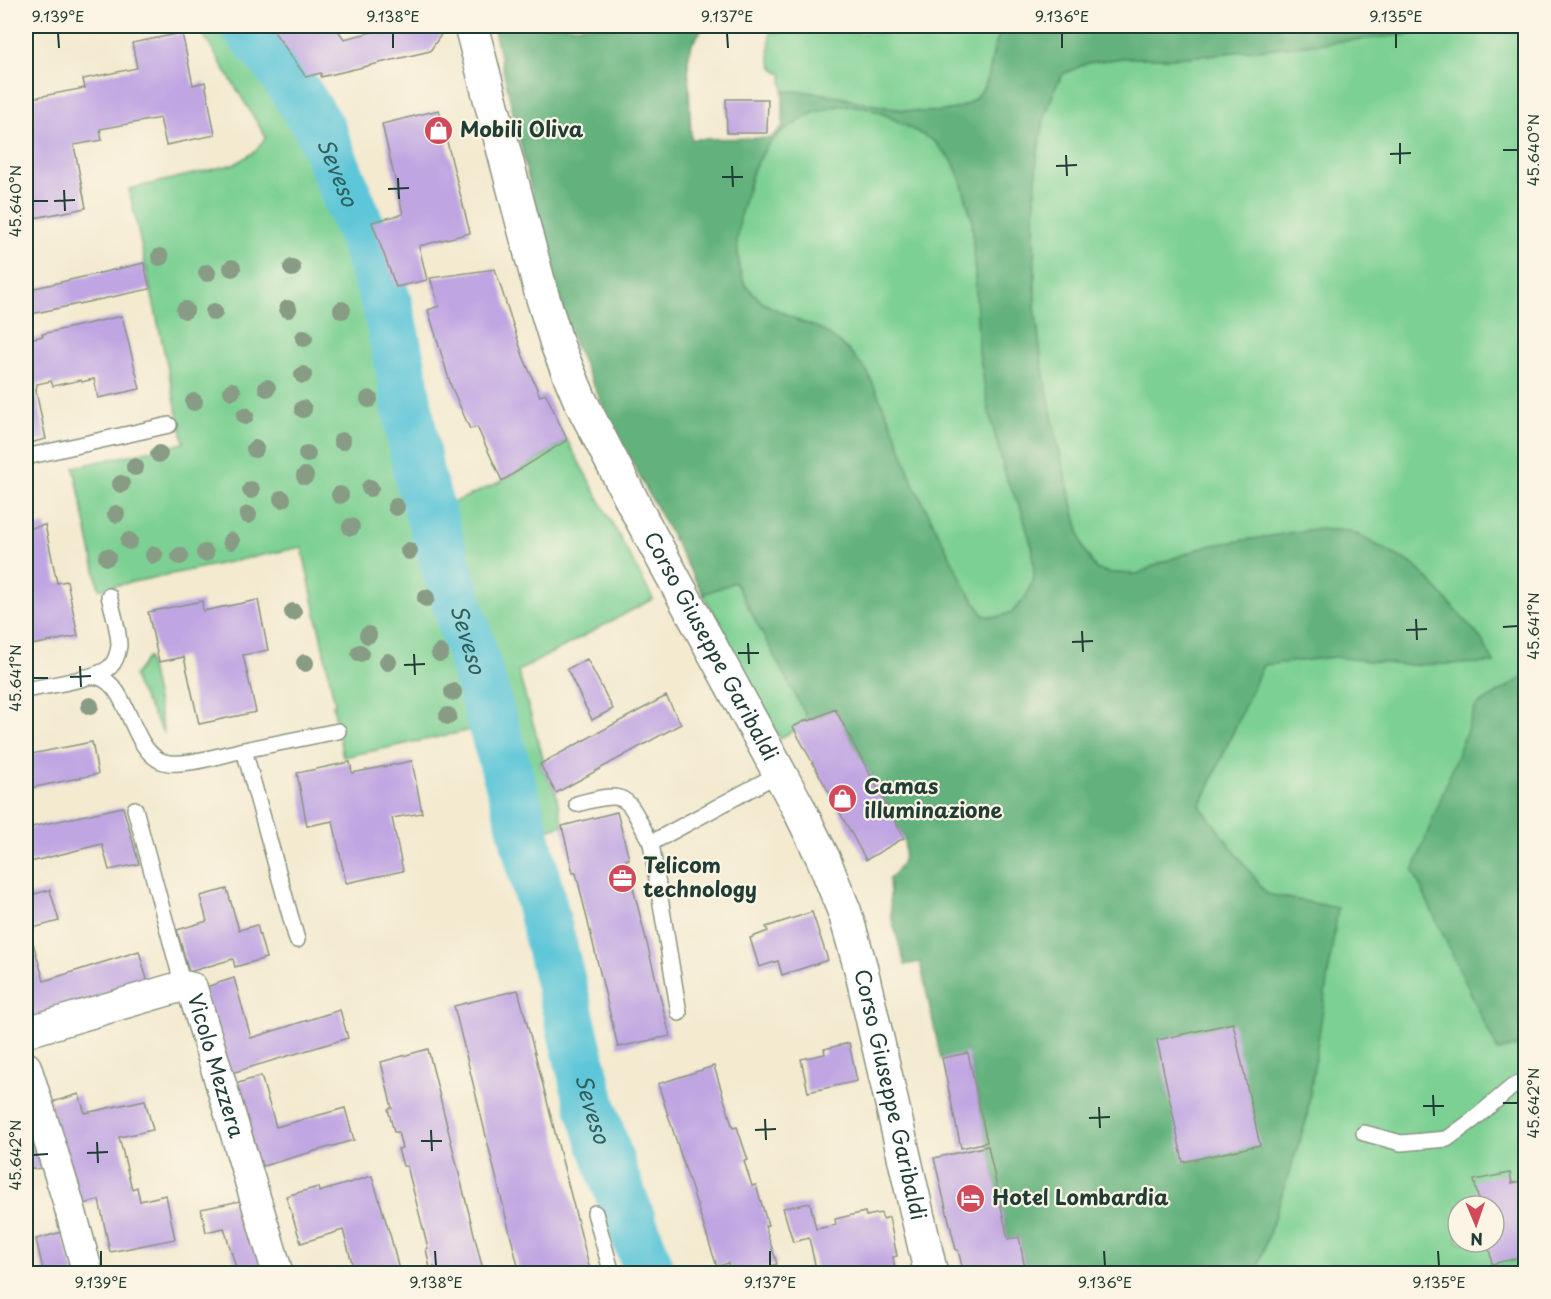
<svg xmlns="http://www.w3.org/2000/svg" width="1551" height="1299" font-family="'Playpen Sans',sans-serif">
  <style>
    .green { fill: #7bd093; stroke: #4d8664; stroke-width: 1.5; fill-rule: evenodd }
    .forest { fill: #64b27d; stroke: #427858; stroke-width: 1.5; fill-rule: evenodd }
    .lines { fill: none; stroke-linecap: round; stroke-linejoin: round }
    .river { stroke: #5dc6d8; stroke-width: 51 }
    .building { fill: #bfa6e2 }
    .lane-casing { stroke: #899482; stroke-width: 18 }
    .street-casing { stroke: #899482; stroke-width: 33 }
    .secondary-casing { stroke: #899482; stroke-width: 36 }
    .lane { stroke: #fff; stroke-width: 15 }
    .street { stroke: #fff; stroke-width: 30 }
    .secondary { stroke: #fff; stroke-width: 33 }
    .tree { fill: #889b85 }
    .ticks { fill: none; stroke: #1f3d34; stroke-width: 2 }
    .labels { text-anchor: middle; stroke-width: 4.5; stroke-linejoin: round; paint-order: stroke }
    .poi-label { font-size: 21px; font-weight: bold; fill: #1f3d34; stroke: #fcf5e5; text-anchor: start }
    .street-label { font-size: 21px; fill: #1f3d34; stroke: #fcf5e5 }
    .water-label { font-size: 22px; font-style: italic; fill: #2e5f5d; stroke: #fcf5e5 }
    .neatline { fill: none; stroke: #1f3d34; stroke-width: 2 }
    .ticks-label { font-size: 15px; text-anchor: middle; fill: #1f3d34 }
  </style>
  <rect width="100%" height="100%" fill="#fcf5e5"/>
  <filter id="ink" filterUnits="userSpaceOnUse"><feTurbulence type="fractalNoise" baseFrequency=".0167" numOctaves="2"/><feDisplacementMap in="SourceGraphic" scale="12" xChannelSelector="R" yChannelSelector="G"/><feConvolveMatrix kernelMatrix="1 2 1 2 8 2 1 2 1" color-interpolation-filters="sRGB"/></filter>
  <filter id="wash" filterUnits="userSpaceOnUse"><feTurbulence type="fractalNoise" baseFrequency=".008" numOctaves="4" result="noise"/><feDisplacementMap in="SourceGraphic" scale="24" xChannelSelector="R" yChannelSelector="G"/><feGaussianBlur stdDeviation="1.35" result="paint"/><feColorMatrix in="noise" values="0 0 0 0 0 0 0 0 0 0 0 0 0 0 0 0 0 1.4 0 .05"/><feComposite in="paint" operator="in"/></filter>
  <g filter="url(#wash)">
    <rect width="100%" height="100%" fill="#f3ead0"/>
    <path class="green" d="M198 26H225L272 89 308 147 347 237 366 295 383 374 402 483 447 623 477 729 343 757 333 705 335 704 302 547 99 589 74 467 184 443 129 189 235 164 256 151 266 137Z
      M974 26H1005C1001 32 997 39 995 46 990 62 991 80 979 94 950 130 867 102 829 95 813 92 799 91 783 91L782 74C765 68 770 47 770 32L943 33 964 30Z
      M1460 29 1525 33V676L1514 685 1498 1051 1525 1044V1273H1256L1306 1121 1337 908 1267 894 1200 807 1263 665 1334 657 1405 665 1494 662 1431 582 1411 563 1350 531 1316 529 1207 546 1155 565 1138 574 1110 573 1096 569 1083 548 1058 446 1042 365 1035 307 1034 215 1037 155 1044 120 1055 88 1063 74 1087 63 1123 58H1177ZM1458 1206H1494V1242H1458Z
      M842 105 865 107 886 115 934 141 953 162 961 181 972 219 979 352 989 412 1007 480 1021 509 1033 550 1034 577 1026 597 1012 612 998 617 984 616 966 588 913 483 896 434 867 371 848 350 821 329 799 321 763 303 745 285 739 268 737 240 741 212 753 171 768 144 786 129 813 113Z
      M567 440 653 599 518 671 544 761 540 764 556 793 563 825 543 831 461 552 446 506 502 481Z
      M735 582 808 719 794 727 795 730 780 738 703 594Z
      M148 657 164 734 136 685 134 675Z"/>
    <path class="forest" d="M493 26H704L692 44 688 59 691 139 771 138 783 126V91C799 91 813 92 829 95 867 102 950 130 979 94 991 81 990 62 995 46 997 39 1001 32 1005 26H1525V33L1460 29 1177 58H1123L1087 63 1063 74 1055 88 1044 120 1037 155 1034 215 1035 307 1042 365 1058 446 1083 548 1096 569 1110 573 1138 574 1155 565 1207 546 1316 529 1350 531 1411 563 1431 582 1482 640 1494 663 1405 665 1334 657 1263 665 1200 806 1267 894 1338 908 1306 1121 1256 1273H1026L1019 1237 1008 1239 968 1054 941 1059 920 962 905 965 891 916 889 879C903 865 907 858 904 838L835 709 809 721 735 582 703 594 614 429 574 343 545 250ZM842 105 865 107 886 115 934 141 953 162 961 181 972 219 979 352 989 412 1007 480 1021 509 1033 550 1034 577 1026 597 1012 612 998 617 984 616 966 588 913 483 896 434 867 371 848 350 821 329 799 321 763 303 745 285 739 268 737 240 741 212 753 170 768 144 786 129 813 113Z
      M1525 676V1044L1498 1051 1413 871 1476 706Z"/>
    <g class="lines">
      <path class="river" id="s1" d="M246 26 275 60 319 127 365 240 387 304 400 364 418 471 518 809 591 1107 612 1172 651 1274"/>
    </g>
    <g id="blocks">
      <path class="building" d="M270 26H335L344 39 397 26H440L442 33 430 51 321 77V73L306 77Z
        M182 33 193 85 205 82 215 135 166 145 160 118 100 129 102 140 74 145 86 208 29 219 26 198V113L34 112 32 98 85 88 83 79 137 68 132 43Z
        M726 99H768L767 133H727Z
        M439 110 470 233 419 246 427 280 396 287 372 222 403 214 382 124Z
        M144 263 150 289 26 315V290Z
        M495 269 523 356 540 396 546 394 567 440 502 481 477 427 470 429 451 386 428 310 439 306 430 278Z
        M122 316 140 389 98 398 94 379 82 382 81 380 53 386 51 381 37 384 36 391 46 439 26 444V340L43 336 42 334Z
        M45 525 57 583 67 581 78 636 26 646V529Z
        M258 600 268 650 243 655 256 712 199 724 184 657 159 662 148 612 202 601 203 611Z
        M587 659 613 709 592 720 567 669Z
        M666 696 681 724 556 793 540 764Z
        M835 709 904 838 866 860 793 727 808 719 809 721Z
        M92 742 98 774 26 789V755Z
        M412 761 422 813 392 818 403 871 346 883 333 821 307 826 297 773 350 762 352 773Z
        M123 807 139 864 109 870 102 844 26 863V828Z
        M617 812 629 859H626L670 1036 618 1047 576 873H573L562 826Z
        M227 889 239 930 257 925 266 958 235 967 233 959 189 972 177 930 207 921 200 896Z
        M50 890 59 921 29 929 44 981 139 951 148 983 26 1020V896Z
        M812 912 828 960 782 975 778 961 759 967 750 938 768 931 766 927Z
        M234 978 251 1038 340 1010 348 1038 228 1074 203 988Z
        M518 990 534 1050 591 1274H520L454 1006Z
        M1233 1023 1260 1145 1183 1162 1157 1040Z
        M849 1043 857 1081 808 1092 801 1059 825 1054 824 1049Z
        M428 1049 484 1274H436L434 1267 430 1268 426 1249 428 1248 407 1166H403L398 1149 402 1148 398 1132H394L388 1109 392 1108 381 1062Z
        M968 1053 987 1142 961 1148 942 1058Z
        M714 1066 733 1128 737 1127 748 1160 744 1161 752 1186 756 1185 768 1225 765 1226 777 1264 745 1274H731L728 1263 717 1267 658 1084Z
        M261 1076 276 1127 345 1108 354 1140 256 1168 232 1085Z
        M79 1094 85 1113 145 1100 153 1130 119 1137 132 1189 137 1187 140 1201 166 1195 175 1239 110 1252 99 1200 80 1205 49 1103Z
        M26 1104 47 1168 26 1169Z
        M988 1146 1008 1239 1019 1237 1026 1274H964L958 1250H956L934 1158Z
        M1510 1173 1512 1183 1526 1180V1241H1523L1526 1256 1492 1264 1488 1242H1494V1206H1480L1474 1180Z
        M372 1176 391 1238 400 1274H355L343 1230 301 1243 286 1196 318 1187 319 1192Z
        M245 1200 268 1274H238L224 1228 206 1232 201 1209Z
        M810 1203 816 1229 836 1225 835 1219 865 1212 866 1216 881 1213 883 1219 889 1217 897 1256 893 1257 895 1269 872 1274H853L852 1266 817 1273 809 1238 793 1242 783 1208Z
        M62 1232 74 1274H44L36 1239Z"/>
    </g>
  </g>
  <g filter="url(#ink)">
    <use href="#blocks" fill-opacity="0" stroke="#899482" stroke-width="1.5"/>
    <g class="lines">
      <defs>
        <path id="lane" d="M26 457 169 425
          M84 677C88 677 94 676 98 677 129 685 130 747 161 761 180 769 224 754 244 750
          M26 690C44 686 97 679 110 667 115 662 118 653 119 646 119 630 113 612 109 596
          M577 804C631 788 626 798 651 843
          M135 809 183 986
          M297 940 244 750 338 731
          M679 1013 651 843 780 773
          M1364 1133 1401 1143 1447 1139 1473 1120 1512 1087 1526 1080
          M595 1213 612 1274"/>
        <g id="street">
          <path id="s2" d="M26 1032 183 986 192 988 278 1274"/>
          <path d="M26 1067 67 1198 88 1274"/>
        </g>
        <g id="secondary">
          <path id="s3" d="M471 26 541 292 558 347 580 400 643 522 798 807 823 858 845 913 861 969 931 1274"/>
        </g>
      </defs>
      <use href="#lane" class="lane-casing"/>
      <use href="#street" class="street-casing"/>
      <use href="#secondary" class="secondary-casing"/>
      <use href="#lane" class="lane"/>
      <use href="#street" class="street"/>
      <use href="#secondary" class="secondary"/>
    </g>
    <g class="tree">
      <circle cx="160" cy="257" r="9"/>
      <circle cx="232" cy="268" r="9"/>
      <circle cx="292" cy="268" r="9"/>
      <circle cx="207" cy="273" r="9"/>
      <circle cx="288" cy="309" r="9"/>
      <circle cx="185" cy="310" r="9"/>
      <circle cx="342" cy="310" r="9"/>
      <circle cx="214" cy="312" r="9"/>
      <circle cx="304" cy="338" r="9"/>
      <circle cx="303" cy="375" r="9"/>
      <circle cx="267" cy="388" r="9"/>
      <circle cx="232" cy="391" r="9"/>
      <circle cx="369" cy="399" r="9"/>
      <circle cx="194" cy="402" r="9"/>
      <circle cx="303" cy="409" r="9"/>
      <circle cx="245" cy="416" r="9"/>
      <circle cx="342" cy="441" r="9"/>
      <circle cx="255" cy="449" r="9"/>
      <circle cx="159" cy="454" r="9"/>
      <circle cx="307" cy="454" r="9"/>
      <circle cx="135" cy="467" r="9"/>
      <circle cx="305" cy="476" r="9"/>
      <circle cx="121" cy="484" r="9"/>
      <circle cx="370" cy="488" r="9"/>
      <circle cx="251" cy="490" r="9"/>
      <circle cx="340" cy="495" r="9"/>
      <circle cx="282" cy="499" r="9"/>
      <circle cx="396" cy="507" r="9"/>
      <circle cx="116" cy="514" r="9"/>
      <circle cx="248" cy="515" r="9"/>
      <circle cx="351" cy="527" r="9"/>
      <circle cx="129" cy="541" r="9"/>
      <circle cx="231" cy="541" r="9"/>
      <circle cx="409" cy="551" r="9"/>
      <circle cx="205" cy="553" r="9"/>
      <circle cx="154" cy="555" r="9"/>
      <circle cx="180" cy="556" r="9"/>
      <circle cx="107" cy="557" r="9"/>
      <circle cx="426" cy="598" r="9"/>
      <circle cx="293" cy="612" r="9"/>
      <circle cx="368" cy="635" r="9"/>
      <circle cx="360" cy="653" r="9"/>
      <circle cx="440" cy="653" r="9"/>
      <circle cx="388" cy="662" r="9"/>
      <circle cx="305" cy="663" r="9"/>
      <circle cx="453" cy="692" r="9"/>
      <circle cx="90" cy="706" r="9"/>
      <circle cx="448" cy="716" r="9"/>
    </g>
  </g>
  <path class="ticks" d="M58 33 59 48M393 33V48M727 33 728 48M1062 33V48M1396 33V48M1400 143V164M1503 150H1518M1390 154 1411 153M1066 155 1067 176M732 166 733 187M1056 166 1077 165M722 177H743M398 178 399 199M388 189 409 188M64 190 65 211M33 201H48M54 201 75 200M1416 619 1417 640M1503 627 1518 626M1406 630 1427 629M1082 631 1083 652M1072 642 1093 641M748 643 749 664M738 653H759M414 654 415 675M404 665 425 664M80 666 81 687M70 677 91 676M33 678H48M1433 1095 1434 1116M1503 1103H1518M1423 1106H1444M1099 1107 1100 1128M1089 1118 1110 1117M765 1119 766 1140M431 1130 432 1151M755 1130 776 1129M421 1141H442M97 1142 98 1163M87 1153 108 1152M33 1155 48 1154M101 1251V1266M435 1251 436 1266M770 1251V1266M1104 1251 1105 1266M1438 1251 1439 1266"/>
  <defs>
    <symbol id="shop-disc" viewBox="-11 -11 22 22"><circle r="9.5" fill="#d1495b" stroke="#fcf5e5"/><path d="M-5-2.5h2.3a2.7 3.5 0 0 1 5.4 0H5L5.5 6h-11ZM-1.5-2.5h3a1.5 2.3 0 0 0-3 0Z" fill="#fff"/></symbol>
    <symbol id="office-disc" viewBox="-11 -11 22 22"><circle r="9.5" fill="#d1495b" stroke="#fcf5e5"/><path d="M-6-3h4V-5.5h4V-3h4V5H-6ZM-1-4.5V-3h2v-1.5ZM-6 0V1H6V0Z" fill="#fff"/></symbol>
    <symbol id="hotel-disc" viewBox="-11 -11 22 22"><circle r="9.5" fill="#d1495b" stroke="#fcf5e5"/><path d="M-6-4.5h1.5V1H6V5H4.5V3h-9V5H-6ZM-4 0a1.8 1.8 0 1 1 3.6 0ZM.5 0V-2.5h3Q6-2.5 6 0Z" fill="#fff"/></symbol>
  </defs>
  <g fill-rule="evenodd">
    <use href="#shop-disc" x="422" y="114" width="33" height="33"/>
    <use href="#shop-disc" x="826" y="782" width="33" height="33"/>
    <use href="#office-disc" x="606" y="862" width="33" height="33"/>
    <use href="#hotel-disc" x="954" y="1182" width="33" height="33"/>
  </g>
  <g class="labels">
    <g class="poi-label">
      <text x="460" y="137">Mobili Oliva</text>
      <text x="864" y="794">Camas<tspan x="864" dy="24">illuminazione</tspan></text>
      <text x="643" y="873">Telicom<tspan x="643" dy="24">technology</tspan></text>
      <text x="992" y="1205">Hotel Lombardia</text>
    </g>
    <g class="street-label">
      <text dy="7" stroke="none"><textPath href="#s3" startOffset="669">Corso Giuseppe Garibaldi</textPath></text>
      <text dy="7" stroke="none"><textPath href="#s2" startOffset="254">Vicolo Mezzera</textPath></text>
      <text dy="7" stroke="none"><textPath href="#s3" startOffset="1155">Corso Giuseppe Garibaldi</textPath></text>
    </g>
    <g class="water-label">
      <text dy="8" stroke="none"><textPath href="#s1" startOffset="174">Seveso</textPath></text>
      <text dy="8" stroke="none"><textPath href="#s1" startOffset="660">Seveso</textPath></text>
      <text dy="8" stroke="none"><textPath href="#s1" startOffset="1146">Seveso</textPath></text>
    </g>
  </g>
  <rect width="1551" height="1299" fill="none" stroke="#fcf5e5" stroke-width="66"/>
  <g transform="translate(1476 1224) rotate(178)"><circle r="28" fill="#fcf5e5" stroke="#a4ab9e" stroke-width="1.5"/>
  <path d="M0-4.5L10 22L0 15L-10 22Z" fill="#d1495b"/>
  <text y="-9" font-size="16" font-weight="bold" text-anchor="middle" fill="#1f3d34">N</text>
  </g>
  <rect x="33" y="33" width="1485" height="1233" class="neatline"/>
  <g class="ticks-label">
    <text x="58" y="22">9.139°E</text>
    <text x="393" y="22">9.138°E</text>
    <text x="727" y="22">9.137°E</text>
    <text x="1062" y="22">9.136°E</text>
    <text x="1396" y="22">9.135°E</text>
    <text transform="translate(1534 150) rotate(-90)" y="5">45.640°N</text>
    <text transform="translate(16 201) rotate(-90)" y="5">45.640°N</text>
    <text transform="translate(1534 626) rotate(-90)" y="5">45.641°N</text>
    <text transform="translate(16 678) rotate(-90)" y="5">45.641°N</text>
    <text transform="translate(1534 1103) rotate(-90)" y="5">45.642°N</text>
    <text transform="translate(16 1155) rotate(-90)" y="5">45.642°N</text>
    <text x="101" y="1288">9.139°E</text>
    <text x="436" y="1288">9.138°E</text>
    <text x="770" y="1288">9.137°E</text>
    <text x="1105" y="1288">9.136°E</text>
    <text x="1439" y="1288">9.135°E</text>
  </g>
</svg>
